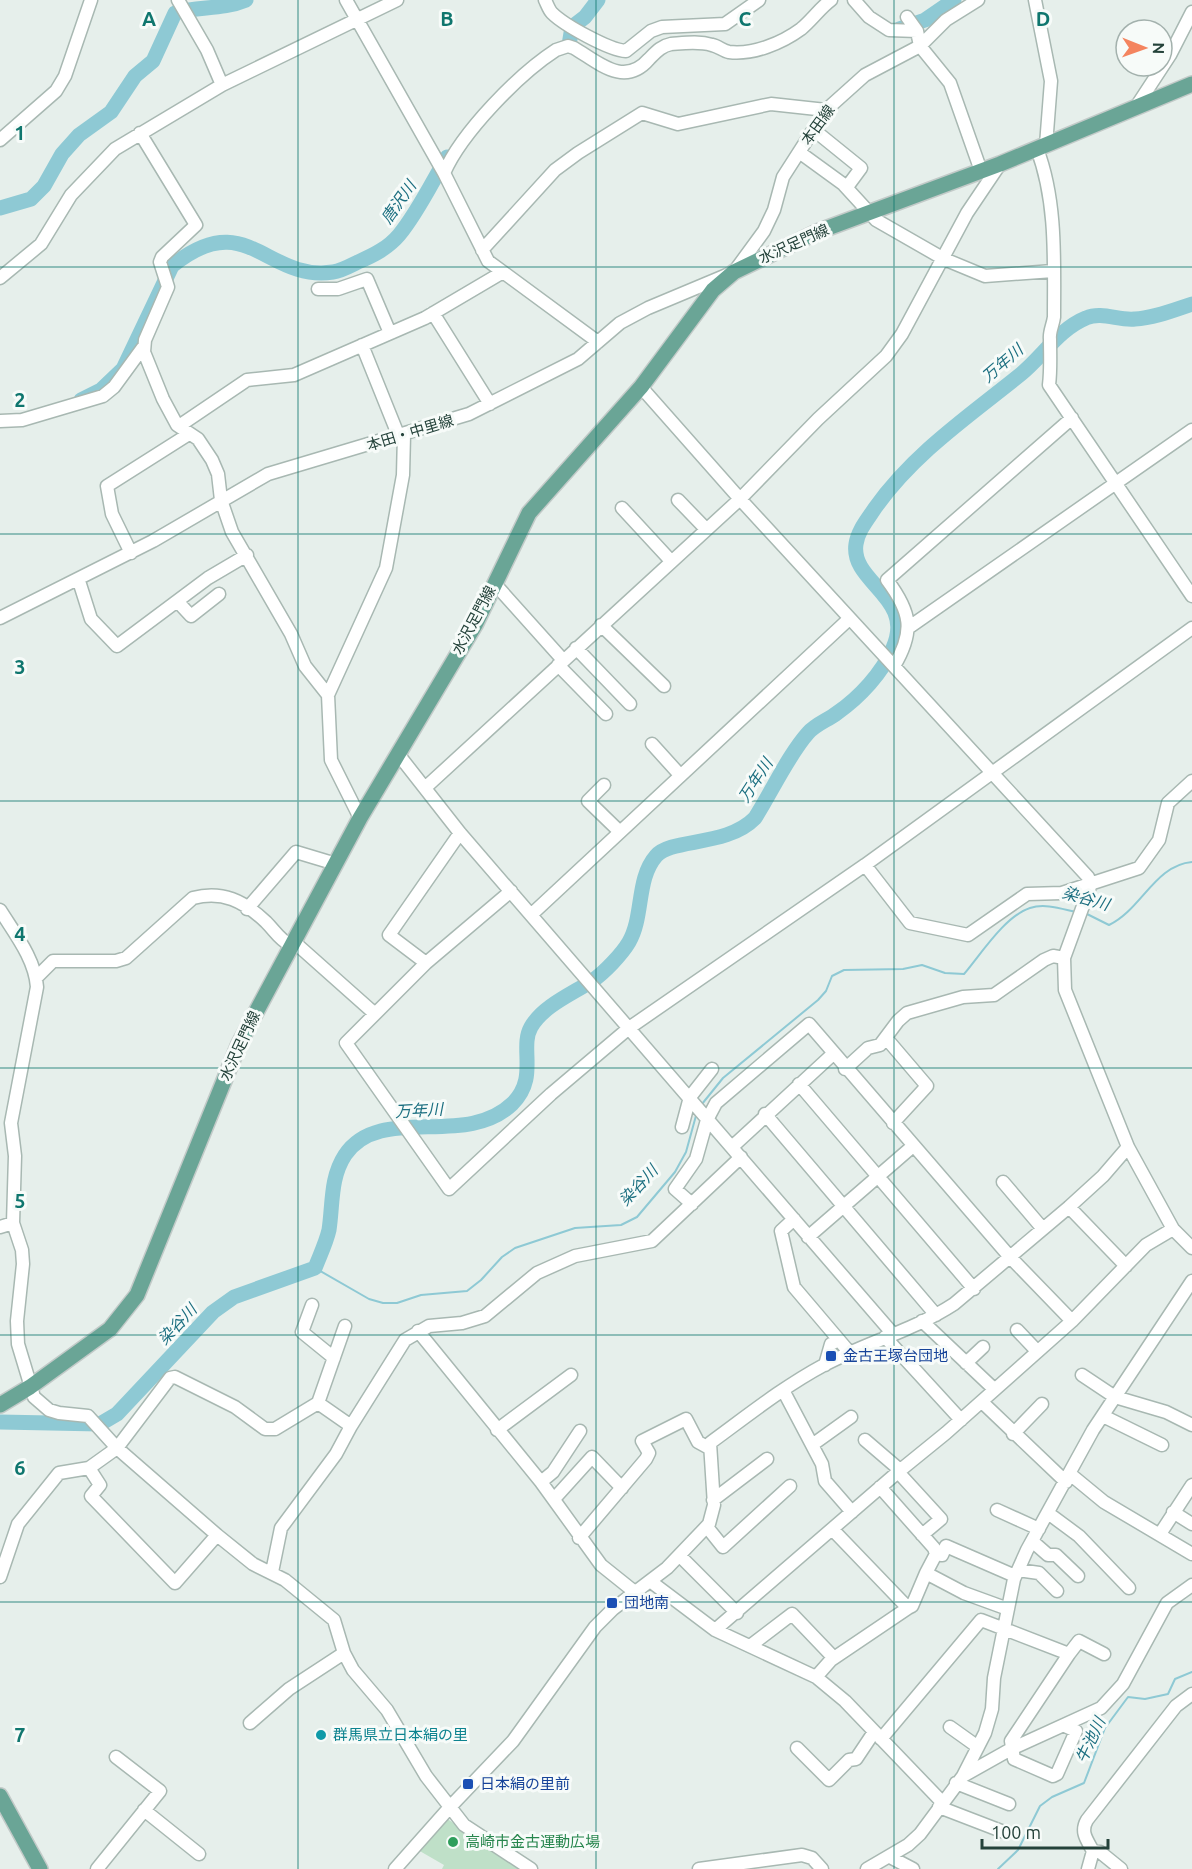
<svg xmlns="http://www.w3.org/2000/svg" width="1192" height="1869" font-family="Ubuntu,'Noto Sans JP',sans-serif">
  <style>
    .green { fill: #bfe0c8 }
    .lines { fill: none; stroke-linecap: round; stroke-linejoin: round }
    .stream { stroke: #8ec9d4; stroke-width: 2 }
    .river { stroke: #8ec9d4; stroke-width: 15 }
    .minor-casing { stroke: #a8b8b2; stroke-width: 15 }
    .major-casing { stroke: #c2cac8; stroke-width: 18 }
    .minor { stroke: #fff; stroke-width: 12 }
    .major { stroke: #6aa596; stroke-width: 15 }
    .grid { fill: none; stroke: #0f766e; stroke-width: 1.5; stroke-opacity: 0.55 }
    .transit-dot { fill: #1a4fb4; stroke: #f7fbf9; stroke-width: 2 }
    .culture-dot { fill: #0f9aa8; stroke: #f7fbf9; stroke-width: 2 }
    .leisure-dot { fill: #2e9e5b; stroke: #f7fbf9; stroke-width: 2 }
    .labels { text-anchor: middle; stroke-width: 6; stroke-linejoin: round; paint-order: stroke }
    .street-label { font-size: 15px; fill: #24423a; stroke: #f7fbf9 }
    .transit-label { font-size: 15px; fill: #164399; stroke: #f7fbf9; text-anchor: start }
    .culture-label { font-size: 15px; fill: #0d838f; stroke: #f7fbf9; text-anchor: start }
    .leisure-label { font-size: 15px; fill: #27864d; stroke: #f7fbf9; text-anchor: start }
    .water-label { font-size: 16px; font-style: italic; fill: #1c6f80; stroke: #f7fbf9 }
    .grid-label { font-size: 20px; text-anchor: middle; font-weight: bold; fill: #0f766e; stroke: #f7fbf9; stroke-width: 6; stroke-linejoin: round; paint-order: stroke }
  </style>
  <rect width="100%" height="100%" fill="#e6efeb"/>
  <path class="green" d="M445 1820H449L522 1869H442L444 1865 418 1850Z"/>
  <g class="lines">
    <path class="stream" d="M1085 913 1109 925C1141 910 1155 865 1192 862
      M702 1104 723 1078 818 1000 826 991 832 976 844 970 903 969 922 965 945 973 964 974C981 954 1005 916 1030 908 1045 903 1062 909 1076 912
      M315 1268 369 1299 383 1303H397L421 1295 467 1291 481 1280 502 1257 515 1248 575 1228 621 1225 637 1217 675 1172 686 1152 697 1112
      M998 1869 1018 1850 1040 1806 1052 1797 1084 1783 1105 1728 1128 1697 1145 1699 1168 1694 1175 1679 1192 1672"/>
    <path class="river" d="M899 29 925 20 954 0
      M569 45 572 27 585 17 598 0
      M0 208 31 199 44 186 62 154 79 135 111 112 135 76 153 61 175 13C199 6 222 10 246 0
      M81 400 101 390 123 369 172 266C247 205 266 282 333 272 341 271 350 266 358 262 374 255 388 248 399 235 418 212 432 182 447 157
      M0 1422 100 1424 117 1414 213 1312 234 1297 315 1268C320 1255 326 1243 329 1230 333 1204 330 1178 345 1155 380 1103 465 1149 512 1104 539 1078 519 1048 531 1027 543 1006 572 994 592 981 604 973 622 954 629 942 644 916 636 879 656 856 671 838 727 847 755 818 771 793 789 754 808 733 816 724 828 720 837 713 860 697 882 673 893 648 916 597 850 583 856 544 858 530 868 519 875 508 914 453 969 416 1021 374 1043 356 1059 329 1086 318 1102 311 1119 321 1135 319 1154 318 1174 310 1192 304"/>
    <defs>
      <path id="minor" d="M178 0 207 50 222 85
        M346 0 444 173 488 261 598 342
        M545 0C547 4 549 10 552 13 564 25 609 50 626 51L651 31 662 27 725 24 759 0
        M854 0 869 17 889 30 917 31
        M1035 0 1051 81 1046 145
        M907 17 917 31 920 46 950 83 981 171
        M1136 107 1170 55 1192 12
        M814 130 861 168 847 187
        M140 133 196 225 162 257 160 262 168 287 145 340 144 352 163 399 177 425 198 439 212 460 218 474 221 500 232 532 291 634 305 666 328 695 331 760 360 818
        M0 140 56 91 65 76 91 0
        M1037 149C1057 201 1054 262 1054 317 1053 325 1049 332 1050 339 1050 355 1051 369 1049 385L1192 596
        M799 152 843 184 876 220 944 259 985 276 1053 271
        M444 173C462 132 519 74 556 50L568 46 574 48C598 62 624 88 649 59 656 52 661 46 671 44 685 43 699 41 712 45 718 46 723 51 729 52 753 55 782 43 801 29 812 20 820 8 831 0
        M482 250 555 170 578 153 642 113 678 124 771 104 826 110
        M0 278 41 244 71 195 115 149 222 85 397 0
        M318 289H338L367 279 390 333
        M433 313 490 404
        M362 345 399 437
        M641 387 740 499 1088 877 1091 884 1064 958 1065 990 1128 1147 1173 1229 1192 1248
        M0 421 22 420 103 396 114 387 144 346
        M179 426 247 380 294 375 425 318 503 272
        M678 500 706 529
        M622 508 671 561
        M131 553 112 514 107 486 189 434
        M79 581 91 619 117 646 208 578 247 555
        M494 583 563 660
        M178 602 191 616 219 594
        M0 618 153 541 268 474 469 414 578 359 620 323 648 308 734 272 764 231 774 210 783 177 826 110 865 75 920 46 946 20 978 0
        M601 625 664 686
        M908 628 1192 430
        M576 648 630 704
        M558 665 606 714
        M894 666C915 631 911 612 887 580L1072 418
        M328 695 386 568 403 475 404 435
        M652 744 680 775
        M398 754 460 833 893 1334
        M604 785 588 801 619 831
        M426 787 740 499 818 419 886 356 902 334 967 213 1000 164
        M865 865 910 923 968 935 1027 894 1062 893 1139 868 1159 840 1168 803 1192 781
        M511 891 426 963 346 1043 449 1189 551 1094 629 1028 865 865 1192 628
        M247 909 296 852 336 864
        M0 910C15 934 35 959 37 987L11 1123 15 1156 13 1223 22 1250 23 1264 17 1321 18 1344 34 1397 49 1410 59 1413 88 1416 117 1448 217 1535 253 1564 285 1580 334 1620 344 1653 353 1670 387 1710 426 1776 450 1807 464 1825 531 1869
        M532 914 849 619
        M293 941 374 1013
        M426 963 389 935 460 833
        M37 977 53 961H116L126 958 193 898C222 890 244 901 266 922 275 931 279 939 290 945
        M886 1038 927 1086 893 1123
        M845 1069 868 1048 880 1045 898 1021 907 1013 963 997 994 995 1044 960 1053 956 1064 958
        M799 1084 974 1289
        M765 1114 936 1315
        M682 1127 690 1097 712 1069
        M732 1147 833 1054
        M1003 1182 1043 1229
        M692 1204 675 1189 696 1159 707 1120 716 1103 809 1024 1010 1257 1072 1321
        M1069 1207 1126 1266
        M794 1219 781 1231 794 1287 850 1353
        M0 1227 13 1223
        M808 1237 913 1146
        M312 1305 302 1332 334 1358
        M922 1321 994 1389
        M1017 1330 1037 1351
        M418 1331 541 1482 601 1565 636 1593
        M885 1337 961 1420
        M966 1363 983 1347
        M825 1365 831 1344 838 1340
        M1082 1375 1115 1397 1166 1412 1192 1425
        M783 1390 822 1464 825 1481 852 1512
        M982 1402 1066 1482
        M318 1403 345 1326
        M1103 1416 1162 1445
        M497 1430 571 1375
        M1013 1434 1042 1404
        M865 1440 900 1470
        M812 1445 851 1417
        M89 1468 100 1485 91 1496 175 1583 217 1535
        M898 1472 941 1519 922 1535
        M1070 1474 1104 1502 1192 1554
        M541 1482 553 1472 580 1431
        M880 1487 934 1548 936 1554 926 1573
        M554 1499 592 1457 622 1488
        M713 1500 767 1459
        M997 1510 1039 1529
        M1173 1512 1192 1524
        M1048 1513 1079 1536 1129 1588
        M707 1527 723 1547 790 1486
        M1160 1534 1192 1485
        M579 1538 646 1459 649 1453 642 1441 686 1419 698 1442 709 1448
        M1032 1541 1048 1555H1056L1078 1576
        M936 1554 942 1555 946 1546 1015 1576
        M680 1556 737 1613
        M1018 1570 1039 1573 1057 1591
        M272 1572 281 1528 336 1454 351 1426
        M0 1577 18 1524 59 1473 89 1468 117 1448 170 1378 175 1377 235 1407 265 1429H275L318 1403 351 1426 405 1340 429 1326 462 1323 485 1316 537 1273 575 1256 652 1241 741 1157
        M650 1581 715 1630 816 1677 845 1701 942 1802
        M908 1608 912 1606 926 1573 964 1593 1008 1609
        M715 1630 898 1472 946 1433 1072 1321 1146 1245 1173 1229
        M750 1646 792 1614 834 1658
        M1069 1654 1079 1641 1104 1654
        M816 1677 831 1660 908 1608 833 1530
        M250 1723 289 1689 344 1653
        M950 1727 978 1747
        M881 1739 981 1620 1069 1654 1011 1741 1014 1759 1053 1776 1057 1774 1076 1731 1065 1726
        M797 1748 829 1780 849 1760 856 1759 874 1732
        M963 1776 1011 1749 1101 1708 1123 1684 1167 1603 1192 1585
        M956 1783 1009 1804
        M939 1807 1004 1832
        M144 1810 199 1854
        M1093 1851 1100 1852 1121 1869
        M890 1857 913 1869
        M97 1869 160 1791 116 1757
        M395 1869 450 1807 513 1741 595 1627 613 1609 667 1568 709 1524 714 1505 710 1443C747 1416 783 1387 824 1365 866 1343 914 1330 954 1304L1069 1207 1103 1176 1128 1147
        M699 1869 802 1855 812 1858 822 1869
        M867 1869 908 1845 920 1834 963 1776 985 1733 992 1709 994 1678 1014 1579 1027 1550 1093 1430 1192 1281
        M1088 1869 1093 1851C1087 1840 1080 1832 1087 1820L1176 1706 1192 1694"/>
      <path id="major" d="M0 1405 30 1387 110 1329 137 1295 239 1044 360 818 475 625 529 513 641 387 713 290 734 272 817 232 1000 164 1192 84
        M0 1796 40 1869"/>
    </defs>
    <use href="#minor" class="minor-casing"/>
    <use href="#major" class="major-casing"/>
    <use href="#minor" class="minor"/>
    <use href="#major" class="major"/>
  </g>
  <path class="grid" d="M298 0V1869M596 0V1869M894 0V1869M0 267H1192M0 534H1192M0 801H1192M0 1068H1192M0 1335H1192M0 1602H1192"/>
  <g class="transit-dot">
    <rect x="825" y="1350" width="12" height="12" rx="3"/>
    <rect x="606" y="1597" width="12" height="12" rx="3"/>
    <rect x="462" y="1778" width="12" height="12" rx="3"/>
  </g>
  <circle class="culture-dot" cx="321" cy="1735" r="6"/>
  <circle class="leisure-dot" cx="453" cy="1842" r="6"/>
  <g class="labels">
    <g class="street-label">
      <text transform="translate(818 125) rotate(-54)" y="5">本田線</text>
      <text transform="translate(794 244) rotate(-24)" y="5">水沢足門線</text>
      <text transform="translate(410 433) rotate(-17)" y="5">本田・中里線</text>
      <text transform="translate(474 620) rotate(-62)" y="5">水沢足門線</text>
      <text transform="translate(240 1046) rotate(-65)" y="5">水沢足門線</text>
    </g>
    <g class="transit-label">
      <text x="843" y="1361">金古王塚台団地</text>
      <text x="624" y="1608">団地南</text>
      <text x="480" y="1789">日本絹の里前</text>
    </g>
    <g class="culture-label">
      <text x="333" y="1740">群馬県立日本絹の里</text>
    </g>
    <g class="leisure-label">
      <text x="465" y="1847">高崎市金古運動広場</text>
    </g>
    <g class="water-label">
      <text transform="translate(398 202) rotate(-55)" y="6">唐沢川</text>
      <text transform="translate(1002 363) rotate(-41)" y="6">万年川</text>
      <text transform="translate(755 780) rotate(-57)" y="6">万年川</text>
      <text transform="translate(1086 898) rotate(16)" y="6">染谷川</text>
      <text transform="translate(419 1110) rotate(-3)" y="6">万年川</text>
      <text transform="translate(638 1185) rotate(-47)" y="6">染谷川</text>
      <text transform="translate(177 1324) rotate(-47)" y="6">染谷川</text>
      <text transform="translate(1090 1740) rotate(-65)" y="6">牛池川</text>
    </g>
  </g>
  <g class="grid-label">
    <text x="149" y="26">A</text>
    <text x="447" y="26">B</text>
    <text x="745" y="26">C</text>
    <text x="1043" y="26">D</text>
    <text x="20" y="140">1</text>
    <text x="20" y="407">2</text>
    <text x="20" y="674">3</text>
    <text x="20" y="941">4</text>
    <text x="20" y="1208">5</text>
    <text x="20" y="1475">6</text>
    <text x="20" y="1742">7</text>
  </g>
  <g transform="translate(1144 48) rotate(91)"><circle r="28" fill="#f7fbf9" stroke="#a3b1ad" stroke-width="1.5"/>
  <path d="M0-4.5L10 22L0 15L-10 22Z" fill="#f4845f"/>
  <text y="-9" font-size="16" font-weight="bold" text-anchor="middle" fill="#24423a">N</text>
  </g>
  <path d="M982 1839v9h126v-9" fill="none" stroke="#24423a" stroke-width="3"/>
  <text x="991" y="1839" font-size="18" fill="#24423a" stroke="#f7fbf9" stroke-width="4.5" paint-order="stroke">100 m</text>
</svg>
